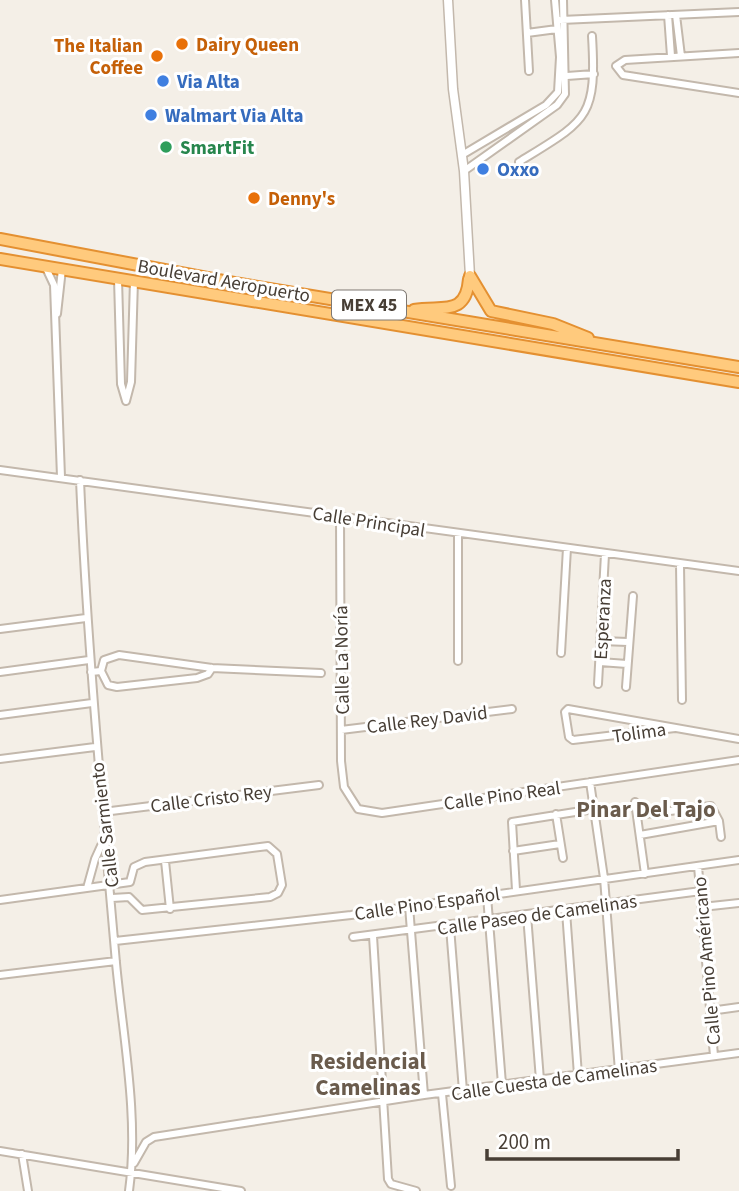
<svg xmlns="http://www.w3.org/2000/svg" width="739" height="1191" font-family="'Source Sans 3',sans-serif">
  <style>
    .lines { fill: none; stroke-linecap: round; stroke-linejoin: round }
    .minor-casing { stroke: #c3b8ac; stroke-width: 10 }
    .tertiary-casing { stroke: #c3b8ac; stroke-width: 11 }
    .trunk-casing { stroke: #e49031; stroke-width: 14 }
    .minor { stroke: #fff; stroke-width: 6 }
    .tertiary { stroke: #fff; stroke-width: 8 }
    .trunk { stroke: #ffca7d; stroke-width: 10 }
    .food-dot { fill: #e8710a; stroke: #fff; stroke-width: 2.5 }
    .shop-dot { fill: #3f7fe0; stroke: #fff; stroke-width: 2.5 }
    .leisure-dot { fill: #2e9e5b; stroke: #fff; stroke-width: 2.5 }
    .labels { text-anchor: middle; stroke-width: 6; stroke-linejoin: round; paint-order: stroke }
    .shield { fill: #fff; stroke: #7e7872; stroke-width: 2 }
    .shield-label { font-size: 18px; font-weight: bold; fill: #473e35 }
    .food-label { font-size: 19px; font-weight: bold; fill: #c56008; stroke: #fff; text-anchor: start }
    .shop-label { font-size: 19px; font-weight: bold; fill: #366cbe; stroke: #fff; text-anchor: start }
    .leisure-label { font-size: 19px; font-weight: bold; fill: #27864d; stroke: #fff; text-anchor: start }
    .street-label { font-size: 19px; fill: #473e35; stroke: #fff }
    .quarter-label { font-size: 23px; font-weight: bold; fill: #6a5b4c; stroke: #fff }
  </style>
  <rect width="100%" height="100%" fill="#f4efe7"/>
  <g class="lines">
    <defs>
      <path id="minor" d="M525 0 529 71
        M668 15 671 56
        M676 15 681 56
        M561 20 739 12
        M527 33 557 29
        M739 53 625 60 616 66 623 75 739 93
        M567 76 594 74
        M462 155 546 105 558 92 560 57 555 0
        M519 162C587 120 597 119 592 36
        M464 171 557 105 565 94 563 0
        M46 268 54 285 61 477
        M118 279 121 384 126 401
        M57 314 62 269
        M126 401 131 382 134 280
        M0 470 739 571
        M80 480C87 642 102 802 116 963 123 1037 139 1117 129 1191
        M340 516 341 761 344 787 358 809 382 813 739 760
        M680 565 682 700
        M0 629 86 618
        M601 641 628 642
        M561 653 567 548
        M458 661V534
        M600 662 627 664
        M101 671 108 685 117 687 197 678 208 674 212 668
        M0 672 89 660
        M91 672 101 671 104 660 119 655 212 668 321 673
        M598 684 605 554
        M626 687 633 596
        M0 715 92 703
        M675 728 573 740 569 737 565 712 568 709 739 739
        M341 730 512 709
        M0 759 95 747
        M590 782 604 878 619 1071
        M635 802 645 874
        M103 812 319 785
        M556 814 563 858
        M637 815 711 806 719 821 721 837
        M640 835 719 821
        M513 851 560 844
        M165 861 170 909
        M698 866 714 1056
        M87 888 95 859 105 837
        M516 890 512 822 594 809
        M487 896 502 1084
        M0 900 130 882 134 867 145 862 268 846 277 854 282 885 278 893 270 897 142 910 129 897 112 898
        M409 906 424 1095
        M702 907 739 903
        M566 911 578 1075
        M527 915 540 1080
        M450 927 463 1091
        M373 936 388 1179 391 1184 416 1191
        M353 937 701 891
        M115 941 351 915 739 860
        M0 975 116 961
        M710 1011 739 1007
        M442 1094 451 1186
        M0 1151 241 1191
        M22 1154 28 1191
        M134 1163 146 1142 154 1137 424 1095 739 1053"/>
      <path id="tertiary" d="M448 0 453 89 464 171 470 276"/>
      <path id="trunk" d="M0 239 234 283 739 367
        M0 259 739 382
        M470 276 491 311 553 324 588 338
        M414 310C442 305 466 317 469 279"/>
    </defs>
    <use href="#minor" class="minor-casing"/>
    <use href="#tertiary" class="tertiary-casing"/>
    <use href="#trunk" class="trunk-casing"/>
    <use href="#minor" class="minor"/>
    <use href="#tertiary" class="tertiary"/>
    <use href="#trunk" class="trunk"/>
  </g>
  <g class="food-dot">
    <circle cx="182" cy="44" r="7"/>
    <circle cx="157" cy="56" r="7"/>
    <circle cx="254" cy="198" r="7"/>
  </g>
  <g class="shop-dot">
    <circle cx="163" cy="81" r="7"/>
    <circle cx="151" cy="115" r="7"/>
    <circle cx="483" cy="169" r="7"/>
  </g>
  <circle class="leisure-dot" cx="166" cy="147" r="7"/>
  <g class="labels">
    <rect class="shield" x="332" y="290.5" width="74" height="29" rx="5"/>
    <g class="shield-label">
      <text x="369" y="311">MEX 45</text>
    </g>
    <g class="food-label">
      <text x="196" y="51">Dairy Queen</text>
      <text x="143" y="52" text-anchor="end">The Italian<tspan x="143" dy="22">Coffee</tspan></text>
      <text x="268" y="205">Denny's</text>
    </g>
    <g class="shop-label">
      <text x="177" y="88">Via Alta</text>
      <text x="165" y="122">Walmart Via Alta</text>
      <text x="497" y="176">Oxxo</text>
    </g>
    <g class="leisure-label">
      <text x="180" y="154">SmartFit</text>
    </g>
    <g class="street-label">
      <text transform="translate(224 280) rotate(10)" y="7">Boulevard Aeropuerto</text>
      <text transform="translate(369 521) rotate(9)" y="7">Calle Principal</text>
      <text transform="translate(602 619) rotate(-87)" y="7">Esperanza</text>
      <text transform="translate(341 660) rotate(-91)" y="7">Calle La Noría</text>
      <text transform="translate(427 719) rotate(-7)" y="7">Calle Rey David</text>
      <text transform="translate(639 732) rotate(-8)" y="7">Tolima</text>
      <text transform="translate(502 795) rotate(-8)" y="7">Calle Pino Real</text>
      <text transform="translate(211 798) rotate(-7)" y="7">Calle Cristo Rey</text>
      <text transform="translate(104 825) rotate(-97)" y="7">Calle Sarmiento</text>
      <text transform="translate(427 903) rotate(-8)" y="7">Calle Pino Español</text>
      <text transform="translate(537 914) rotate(-8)" y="7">Calle Paseo de Camelinas</text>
      <text transform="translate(706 961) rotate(-95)" y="7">Calle Pino Américano</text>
      <text transform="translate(554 1079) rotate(-8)" y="7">Calle Cuesta de Camelinas</text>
    </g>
    <g class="quarter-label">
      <text x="646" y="817">Pinar Del Tajo</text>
      <text x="368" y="1069">Residencial<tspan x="368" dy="26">Camelinas</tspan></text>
    </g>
  </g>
  <path d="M487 1149v10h191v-10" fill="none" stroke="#473e35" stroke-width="3.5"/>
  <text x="498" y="1149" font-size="21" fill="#473e35" stroke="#ffffff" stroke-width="5" paint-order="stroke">200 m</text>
</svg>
